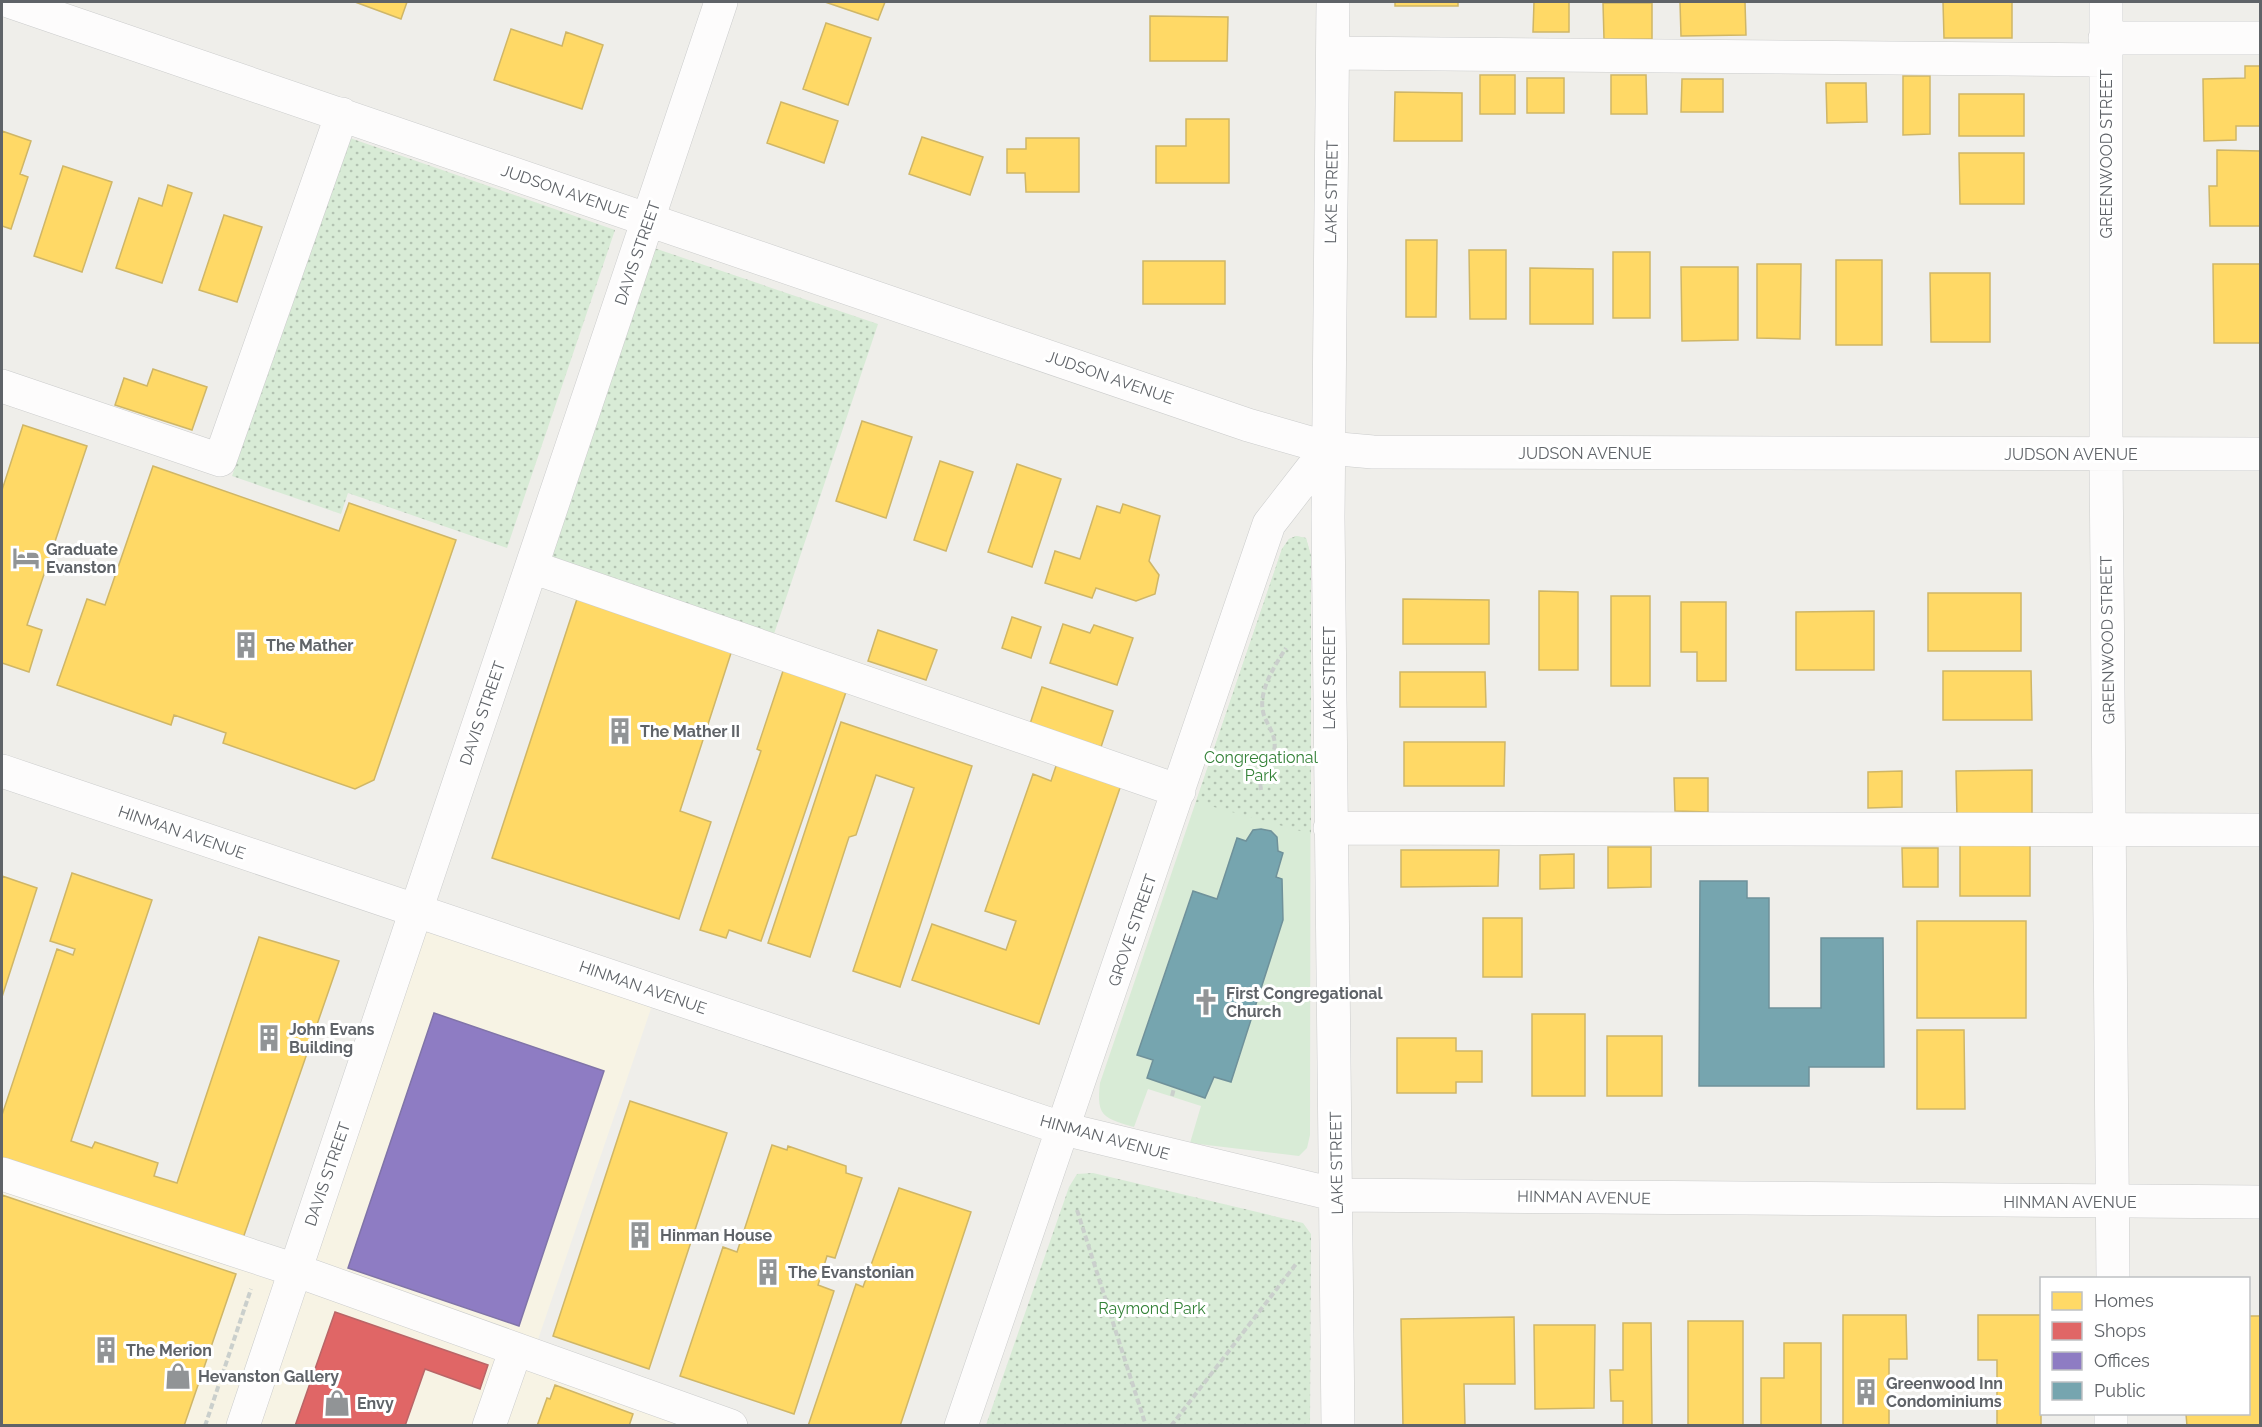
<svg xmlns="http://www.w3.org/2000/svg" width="2262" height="1427" font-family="Raleway,sans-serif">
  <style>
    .commercial { fill: #f7f3e4 }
    .grass { fill: #d8ebd6; fill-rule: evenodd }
    .park { fill: url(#park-dots) }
    .homes { fill: #ffd966; stroke: #cfb667; stroke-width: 1.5 }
    .shops { fill: #e06666; stroke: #b96567; stroke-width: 1.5 }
    .offices { fill: #8e7cc3; stroke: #8074a8; stroke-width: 1.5 }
    .public { fill: #76a5af; stroke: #6f919a; stroke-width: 1.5 }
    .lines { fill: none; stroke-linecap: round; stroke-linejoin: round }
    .minor-casing { stroke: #cbcccc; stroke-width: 34 }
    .path { stroke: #cacfcc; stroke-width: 4; stroke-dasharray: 6 3; stroke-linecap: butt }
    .minor { stroke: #fdfcfc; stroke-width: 33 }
    .labels { text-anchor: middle; stroke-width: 6; stroke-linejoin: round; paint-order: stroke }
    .street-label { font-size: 16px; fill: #5f6368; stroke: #fff }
    .poi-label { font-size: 16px; font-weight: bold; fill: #5f6368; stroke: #fff; text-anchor: start }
    .park-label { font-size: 16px; fill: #348238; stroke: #fff }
  </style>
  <defs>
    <pattern id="park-dots" width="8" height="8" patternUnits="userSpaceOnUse" patternTransform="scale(1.5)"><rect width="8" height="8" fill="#d8ebd6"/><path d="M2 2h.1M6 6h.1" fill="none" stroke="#b2c2b1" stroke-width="1.8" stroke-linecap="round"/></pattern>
  </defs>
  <rect width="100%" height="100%" fill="#efeeea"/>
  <path class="commercial" d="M424 907 658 988 530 1363 700 1425 2 1426V1180L297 1278Z"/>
  <path class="grass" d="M1296 536 1306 538 1311 556 1310 1135 1307 1148 1299 1156 1190 1143 1201 1106 1148 1089 1134 1127C1104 1118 1096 1117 1100 1083L1282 549 1289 539ZM1261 829 1271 831 1277 837 1278 851 1283 854 1276 877 1282 880 1283 920 1231 1082 1214 1077 1204 1098 1147 1078 1153 1060 1137 1054 1192 892 1217 899 1237 838 1246 841 1253 830Z"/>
  <path class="park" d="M347 137 615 230 507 548 348 493 341 514 232 476Z
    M651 247 878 324 774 634 551 558Z
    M1296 536 1306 538 1311 556V834L1196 802 1282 549 1289 539Z
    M1093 1173 1303 1223 1311 1234 1310 1425H986L1069 1187 1077 1174Z"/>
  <path class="homes" d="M355 2H407L401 19Z
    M825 2H885L878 20Z
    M1395 2H1458V6H1395Z
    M1534 2H1569V32H1533Z
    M1680 2H1745L1746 35 1681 36Z
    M1943 2H2012V38H1944Z
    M1603 3H1652V39H1604Z
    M1150 16 1228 17 1227 61H1150Z
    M826 23 871 38 848 105 803 89Z
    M511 29 562 46 566 32 603 45 582 109 494 80Z
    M2245 66H2260V126H2236V140L2204 141 2203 79 2245 78Z
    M1480 75H1515V114H1480Z
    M1611 75H1646L1647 114H1611Z
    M1903 76H1930V134L1903 135Z
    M1527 78H1564V113H1527Z
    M1682 79H1723V112H1681Z
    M1826 83H1866L1867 122 1827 123Z
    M1395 92 1462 93V141H1394Z
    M1959 94H2024V136H1959Z
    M781 102 838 121 824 163 767 143Z
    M1186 119H1229V183H1156V146H1186Z
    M2 131 31 141 20 174 28 177 11 229 2 226Z
    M922 137 983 157 970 195 909 174Z
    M1026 138H1079V192H1026L1025 173H1007V149H1026Z
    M2217 150 2260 151V226H2210L2209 186H2217Z
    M1959 153H2024V204H1960Z
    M63 166 112 182 82 272 34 256Z
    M168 185 192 193 162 283 116 268 139 198 162 206Z
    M224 215 262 227 237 302 199 290Z
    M1406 240H1437L1436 317H1406Z
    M1469 250H1506V319H1470Z
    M1613 252H1650V318H1613Z
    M1836 260H1882V345H1836Z
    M1143 261H1225V304H1143Z
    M1757 264H1801L1800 339 1757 338Z
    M2213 264H2260V343H2214Z
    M1681 267H1738V340L1682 341Z
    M1530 268 1593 269V324H1530Z
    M1930 273H1990V342H1931Z
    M153 369 207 387 192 430 115 405 124 378 147 386Z
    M862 421 912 437 886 518 836 501Z
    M23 425 87 446 27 625 42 630 29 672 2 663V490Z
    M940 461 973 472 946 551 914 540Z
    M1017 464 1061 479 1032 567 988 552Z
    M153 466 339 531 349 503 456 540 374 780 355 789 223 743 226 733 174 715 171 725 57 685 87 599 105 605Z
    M1123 504 1160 516 1149 561 1159 575 1155 594 1136 601 1096 588 1092 598 1045 583 1055 551 1080 559 1097 506 1120 513Z
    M1539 591 1578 592V670H1539Z
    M1928 593H2021V651H1928Z
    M1611 596H1650V686H1611Z
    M577 599 732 650 680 811 711 822 679 919 492 858Z
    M1403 599 1489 600V644H1403Z
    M1681 602H1726V681H1697V652H1681Z
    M1874 611V670H1796V612Z
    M1012 617 1041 627 1031 658 1002 648Z
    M1063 624 1090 633 1094 625 1133 638 1117 685 1050 663Z
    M878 630 937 650 926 680 868 661Z
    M784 668 847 689 761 941 729 930 726 938 700 930 761 751 757 749Z
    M1943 671H2031L2032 720H1943Z
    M1400 672H1485L1486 707H1400Z
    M1042 687 1113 711 1101 747 1030 724Z
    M841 722 972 766 900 987 853 971 914 788 876 775 856 835 849 837 810 957 768 943Z
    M1404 742H1505L1504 786H1404Z
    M1057 763 1121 785 1039 1024 912 980 932 924 1006 950 1016 921 985 911 1033 774 1051 781Z
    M2032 770V819H1957L1956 771Z
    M1902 771V807L1868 808V772Z
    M1674 778H1708V812L1675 811Z
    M1960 842H2030V896H1960Z
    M1608 847H1651V887L1608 888Z
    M1902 848H1938V887H1903Z
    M1401 850H1499L1498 886 1401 887Z
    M1574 854V888L1540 889V855Z
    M72 873 152 900 71 1141 92 1148 95 1142 158 1163 154 1176 177 1183 259 937 339 961 241 1244 2 1163V1115L57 949 73 955 75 949 50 941Z
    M2 876 37 888 2 997Z
    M1483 918H1522V977H1483Z
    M1917 921H2026V1018H1917Z
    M1532 1014H1585V1096H1532Z
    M1917 1030H1964L1965 1109H1917Z
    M1607 1036H1662V1096H1607Z
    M1397 1038H1456V1051H1482V1082H1456V1093H1397Z
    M630 1101 727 1133 649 1369 553 1336Z
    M772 1145 787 1150 788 1146 846 1166V1173L862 1178 835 1258 827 1256 818 1285 834 1291 794 1414 680 1376 723 1247 737 1252Z
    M899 1188 971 1212 900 1426H808L856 1284 863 1287Z
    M2 1195 236 1274 184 1426H2Z
    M1843 1315H1906L1907 1359H1889V1426H1843Z
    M1978 1315H2041V1426H1997V1360H1978Z
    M2248 1316H2260V1426H2187L2186 1414H2248Z
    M1514 1317 1515 1384H1464L1465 1426H1403L1401 1319Z
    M1688 1321H1743V1426H1688Z
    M1623 1323H1651L1652 1426H1623V1401H1611L1610 1370H1623Z
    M1534 1325H1595L1594 1408 1535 1409Z
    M1784 1343H1821V1426H1761V1378H1784Z
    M555 1385 633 1414 629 1426H537L547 1398 550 1399Z"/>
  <path class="shops" d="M335 1312 488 1365 480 1389 425 1369 405 1426H295Z"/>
  <path class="offices" d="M434 1013 604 1071 519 1326 348 1268Z"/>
  <path class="public" d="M1261 829 1271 831 1277 837 1278 851 1283 853 1276 877 1282 879 1283 920 1231 1082 1214 1077 1205 1098 1147 1078 1153 1060 1137 1055 1193 891 1217 899 1237 838 1246 841 1253 830Z
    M1700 881H1747V898H1769V1008H1821V938H1883L1884 1067H1809V1086H1699Z"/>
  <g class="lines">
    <defs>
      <path id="minor" d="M11 2 1248 425 1328 448 1373 452 2260 454
        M1333 2 1328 517 1338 1426
        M2106 2V455L2113 1278
        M2105 38H2260
        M1333 53 2106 60
        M2 386 220 460 342 114
        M532 567 1179 791
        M2 771 1064 1129 1337 1195 2260 1202
        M1330 828 2260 830
        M2 1174 295 1270 731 1426
        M243 1426 721 2
        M489 1426 516 1349
        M961 1426 1269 524 1328 448
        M2111 1426V1414"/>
    </defs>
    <use href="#minor" class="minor-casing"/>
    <path class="path" d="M1261 790 1259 773C1263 763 1272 760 1274 750 1277 738 1270 729 1265 718 1255 695 1274 667 1286 648
      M1172 1096 1174 1088
      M1077 1210 1146 1426
      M205 1426 251 1289
      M1171 1426 1296 1264"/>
    <use href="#minor" class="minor"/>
  </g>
  <defs>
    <symbol id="hotel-bare" viewBox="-9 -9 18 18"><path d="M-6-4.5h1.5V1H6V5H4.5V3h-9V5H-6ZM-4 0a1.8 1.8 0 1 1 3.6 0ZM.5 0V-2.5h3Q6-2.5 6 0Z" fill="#919496" stroke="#fff" stroke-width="2.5" paint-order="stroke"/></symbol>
    <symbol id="building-bare" viewBox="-9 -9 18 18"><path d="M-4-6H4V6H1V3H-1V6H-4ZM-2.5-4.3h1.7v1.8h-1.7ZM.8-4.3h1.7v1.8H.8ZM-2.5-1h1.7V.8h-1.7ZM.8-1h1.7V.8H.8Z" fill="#919496" stroke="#fff" stroke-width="2.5" paint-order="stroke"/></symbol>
    <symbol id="church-bare" viewBox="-9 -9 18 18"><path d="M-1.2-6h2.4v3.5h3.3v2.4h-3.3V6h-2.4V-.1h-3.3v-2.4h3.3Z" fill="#919496" stroke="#fff" stroke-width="2.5" paint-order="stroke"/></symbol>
    <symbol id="shop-bare" viewBox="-9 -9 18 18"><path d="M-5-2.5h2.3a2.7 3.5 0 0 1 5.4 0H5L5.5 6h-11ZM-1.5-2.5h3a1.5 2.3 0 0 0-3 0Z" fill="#919496" stroke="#fff" stroke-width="2.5" paint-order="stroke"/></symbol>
  </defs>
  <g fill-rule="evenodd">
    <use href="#hotel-bare" x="7" y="539" width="38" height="38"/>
    <use href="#building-bare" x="227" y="626" width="38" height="38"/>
    <use href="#building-bare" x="601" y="712" width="38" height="38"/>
    <use href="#church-bare" x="1187" y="983" width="38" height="38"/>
    <use href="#building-bare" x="250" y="1019" width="38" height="38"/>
    <use href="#building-bare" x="621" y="1216" width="38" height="38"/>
    <use href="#building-bare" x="749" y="1253" width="38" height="38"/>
    <use href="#building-bare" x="87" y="1331" width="38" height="38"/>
    <use href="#shop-bare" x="159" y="1357" width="38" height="38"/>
    <use href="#building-bare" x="1847" y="1373" width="38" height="38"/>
    <use href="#shop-bare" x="318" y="1384" width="38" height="38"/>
  </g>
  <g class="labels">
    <g class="street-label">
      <text transform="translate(2106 154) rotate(-90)" y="6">GREENWOOD STREET</text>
      <text transform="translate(565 191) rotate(19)" y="6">JUDSON AVENUE</text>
      <text transform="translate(1331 192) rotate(-89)" y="6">LAKE STREET</text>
      <text transform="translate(637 253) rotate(-71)" y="6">DAVIS STREET</text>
      <text transform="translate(1110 377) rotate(19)" y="6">JUDSON AVENUE</text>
      <text x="1585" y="459">JUDSON AVENUE</text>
      <text x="2071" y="460">JUDSON AVENUE</text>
      <text transform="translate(2107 640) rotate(-91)" y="6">GREENWOOD STREET</text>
      <text transform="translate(1329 678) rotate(-90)" y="6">LAKE STREET</text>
      <text transform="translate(482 713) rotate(-71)" y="6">DAVIS STREET</text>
      <text transform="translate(182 832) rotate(19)" y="6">HINMAN AVENUE</text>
      <text transform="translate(1132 930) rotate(-71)" y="6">GROVE STREET</text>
      <text transform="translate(643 987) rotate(19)" y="6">HINMAN AVENUE</text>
      <text transform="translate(1105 1137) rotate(15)" y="6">HINMAN AVENUE</text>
      <text transform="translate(1336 1163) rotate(-91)" y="6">LAKE STREET</text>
      <text transform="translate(327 1174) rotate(-71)" y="6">DAVIS STREET</text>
      <text transform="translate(1584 1197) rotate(1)" y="6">HINMAN AVENUE</text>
      <text x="2070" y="1208">HINMAN AVENUE</text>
    </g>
    <g class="poi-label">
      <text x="46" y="555">Graduate<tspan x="46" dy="18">Evanston</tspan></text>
      <text x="266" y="651">The Mather</text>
      <text x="640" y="737">The Mather II</text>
      <text x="1226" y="999">First Congregational<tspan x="1226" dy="18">Church</tspan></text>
      <text x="289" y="1035">John Evans<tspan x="289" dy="18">Building</tspan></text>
      <text x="660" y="1241">Hinman House</text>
      <text x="788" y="1278">The Evanstonian</text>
      <text x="126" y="1356">The Merion</text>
      <text x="198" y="1382">Hevanston Gallery</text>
      <text x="1886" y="1389">Greenwood Inn<tspan x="1886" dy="18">Condominiums</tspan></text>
      <text x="357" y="1409">Envy</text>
    </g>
    <g class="park-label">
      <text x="1261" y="763">Congregational<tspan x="1261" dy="18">Park</tspan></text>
      <text x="1152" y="1314">Raymond Park</text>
    </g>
  </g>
  <rect width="2262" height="1427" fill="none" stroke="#5f6368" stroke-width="6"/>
  <rect x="2040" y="1277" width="210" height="138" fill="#ffffff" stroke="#bfc1c3" stroke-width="1.5"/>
  <rect x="2052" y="1292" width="30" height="18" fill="#ffd966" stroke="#bfc1c3" stroke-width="1.5"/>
  <text x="2094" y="1307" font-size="18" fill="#5f6368">Homes</text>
  <rect x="2052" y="1322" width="30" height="18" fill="#e06666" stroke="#bfc1c3" stroke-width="1.5"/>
  <text x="2094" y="1337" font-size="18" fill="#5f6368">Shops</text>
  <rect x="2052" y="1352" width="30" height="18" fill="#8e7cc3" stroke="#bfc1c3" stroke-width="1.5"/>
  <text x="2094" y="1367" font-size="18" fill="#5f6368">Offices</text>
  <rect x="2052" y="1382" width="30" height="18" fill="#76a5af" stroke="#bfc1c3" stroke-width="1.5"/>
  <text x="2094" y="1397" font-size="18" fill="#5f6368">Public</text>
</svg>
